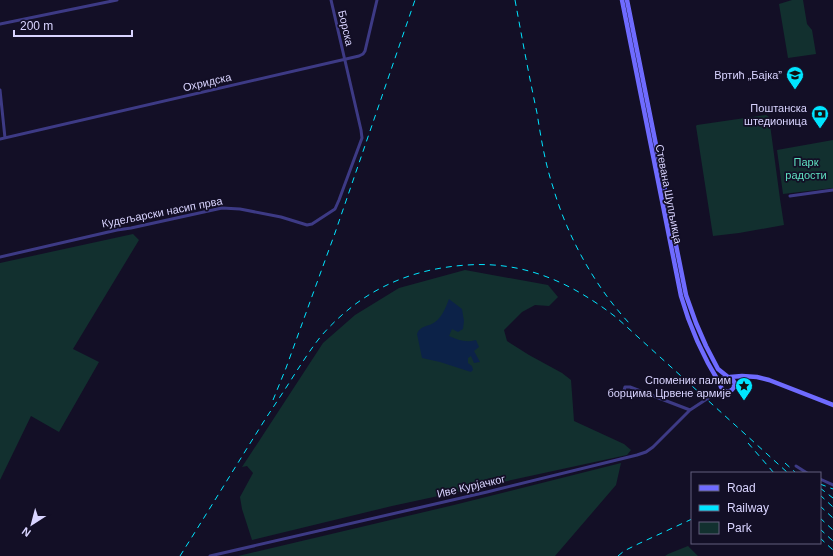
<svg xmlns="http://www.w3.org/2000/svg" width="833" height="556" font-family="Helvetica,sans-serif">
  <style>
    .green { fill: #12302f }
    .water { fill: #0c2248 }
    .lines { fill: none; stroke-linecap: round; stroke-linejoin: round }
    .minor { stroke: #3d3a85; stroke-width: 3 }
    .secondary { stroke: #6f6bff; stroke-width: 4.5 }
    .rail { stroke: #00e5ff; stroke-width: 1; stroke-dasharray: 6 5; stroke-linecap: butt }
    .labels { text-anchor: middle; stroke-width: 3.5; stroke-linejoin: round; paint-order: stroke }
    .street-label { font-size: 11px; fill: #d9d4ff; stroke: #130f26 }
    .poi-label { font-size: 11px; fill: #d9d4ff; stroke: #130f26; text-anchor: end }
    .park-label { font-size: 11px; fill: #5fe0c0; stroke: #130f26 }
  </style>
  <rect width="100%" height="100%" fill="#130f26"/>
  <path class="green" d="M792 0H803L807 24 812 30 816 54 788 58 779 4Z
    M766 115 769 117 780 199 784 225 739 233 713 236 696 126 697 125Z
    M833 140V188L783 194 777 150Z
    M133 234 139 240 73 349 99 362 59 432 31 416 0 480V263Z
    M465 270 548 285 558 297 549 306 535 305 522 312 504 330 507 341 529 355 562 373 571 380 574 421 624 444 631 450 627 455 392 506 252 540 242 509 240 497 253 473 247 466 242 467 323 343 355 315 399 288Z
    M621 463 616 485 555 556H238L454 505Z
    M688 546 698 556H665L668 554Z"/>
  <path class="water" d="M449 299 462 309 464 321 463 329 458 332 452 329 449 336C458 340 466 343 476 340L479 347 474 351 480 362 474 363 471 356 468 358V363L472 366 473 370 471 372 440 362 422 358 417 334C420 325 429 327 435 322 442 317 446 307 449 299Z"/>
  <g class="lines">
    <path class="minor" d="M0 24 117 0
      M0 90 5 138
      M0 139 359 56 363 54 365 51 377 0
      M790 196 833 190
      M0 257 117 230 131 228 222 208 240 209 281 217 307 225 312 224 335 209 339 200 362 138 361 130 331 0
      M623 394 625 387H630L690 410
      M796 466 807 473
      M820 479 833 485
      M210 556 487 492 637 455 646 452 653 447 690 410 716 393 725 391"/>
    <path class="secondary" d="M622 0 681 296C690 328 702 355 720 384 722 394 733 394 735 384L732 378 728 377 722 379 720 384
      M627 0 686 295 696 323 706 346 718 369 728 377
      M730 377 742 376 757 377 769 380 833 405
      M734 386 747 377"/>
    <path class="rail" d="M515 0C522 38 529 76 537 113 541 138 545 163 553 187 567 236 595 287 630 324
      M273 400 286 368 335 233 415 0
      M748 443 774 473
      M785 463 796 473
      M820 484 833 489
      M820 488 833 498
      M820 495 833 507
      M820 506 833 518
      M820 518 833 530
      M820 529 833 541
      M820 538 833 550
      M180 556C209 510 237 464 266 418 276 403 286 388 296 372 304 360 312 347 322 335 361 291 408 269 467 265 525 261 572 283 617 318L788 473
      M618 556 624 551 638 544 692 519"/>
  </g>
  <defs>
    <symbol id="school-pin" viewBox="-11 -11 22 30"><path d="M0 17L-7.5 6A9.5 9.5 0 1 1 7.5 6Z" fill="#00e5ff" stroke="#130f26"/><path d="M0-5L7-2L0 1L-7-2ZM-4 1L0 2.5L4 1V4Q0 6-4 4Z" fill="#111"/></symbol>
    <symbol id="bank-pin" viewBox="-11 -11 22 30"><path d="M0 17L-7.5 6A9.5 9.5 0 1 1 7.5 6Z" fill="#00e5ff" stroke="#130f26"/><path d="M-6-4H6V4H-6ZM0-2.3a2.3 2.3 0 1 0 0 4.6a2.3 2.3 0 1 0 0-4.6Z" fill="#111"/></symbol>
    <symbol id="sight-pin" viewBox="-11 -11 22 30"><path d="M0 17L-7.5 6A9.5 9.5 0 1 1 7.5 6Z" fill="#00e5ff" stroke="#130f26"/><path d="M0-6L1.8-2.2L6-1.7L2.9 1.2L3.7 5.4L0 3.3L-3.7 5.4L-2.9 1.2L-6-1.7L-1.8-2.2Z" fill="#111"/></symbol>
  </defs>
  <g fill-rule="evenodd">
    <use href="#school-pin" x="785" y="65" width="20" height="27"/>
    <use href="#bank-pin" x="810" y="104" width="20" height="27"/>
    <use href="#sight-pin" x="734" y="376" width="20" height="27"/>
  </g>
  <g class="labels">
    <g class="street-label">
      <text transform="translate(346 28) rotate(77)" y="4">Борска</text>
      <text transform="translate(207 82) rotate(-13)" y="4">Охридска</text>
      <text transform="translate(669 194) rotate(79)" y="4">Стевана Шупљикца</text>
      <text transform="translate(162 212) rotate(-11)" y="4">Кудељарски насип прва</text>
      <text transform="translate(471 486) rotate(-13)" y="4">Иве Курјачког</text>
    </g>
    <g class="poi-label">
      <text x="782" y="79">Вртић „Бајка”</text>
      <text x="807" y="112">Поштанска<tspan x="807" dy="13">штедионица</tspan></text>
      <text x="731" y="384">Споменик палим<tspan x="731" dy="13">борцима Црвене армије</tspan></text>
    </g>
    <g class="park-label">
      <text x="806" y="166">Парк<tspan x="806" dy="13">радости</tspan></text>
    </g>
  </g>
  <rect x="691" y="472" width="130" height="72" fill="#130f26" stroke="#625e7d"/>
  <rect x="699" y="485" width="20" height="6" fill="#6f6bff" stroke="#625e7d"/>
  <text x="727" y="492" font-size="12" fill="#d9d4ff">Road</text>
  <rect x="699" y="505" width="20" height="6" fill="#00e5ff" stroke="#625e7d"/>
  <text x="727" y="512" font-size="12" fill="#d9d4ff">Railway</text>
  <rect x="699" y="522" width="20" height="12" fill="#12302f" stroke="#625e7d"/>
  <text x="727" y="532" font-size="12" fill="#d9d4ff">Park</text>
  <g transform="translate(32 524) rotate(216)" stroke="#130f26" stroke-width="3" paint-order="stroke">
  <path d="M0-3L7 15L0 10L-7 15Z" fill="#d9d4ff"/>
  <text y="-6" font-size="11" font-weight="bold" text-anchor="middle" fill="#d9d4ff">N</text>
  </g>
  <path d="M14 30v6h118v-6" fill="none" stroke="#d9d4ff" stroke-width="2"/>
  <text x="20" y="30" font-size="12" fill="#d9d4ff" stroke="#130f26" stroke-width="3" paint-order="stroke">200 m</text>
</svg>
